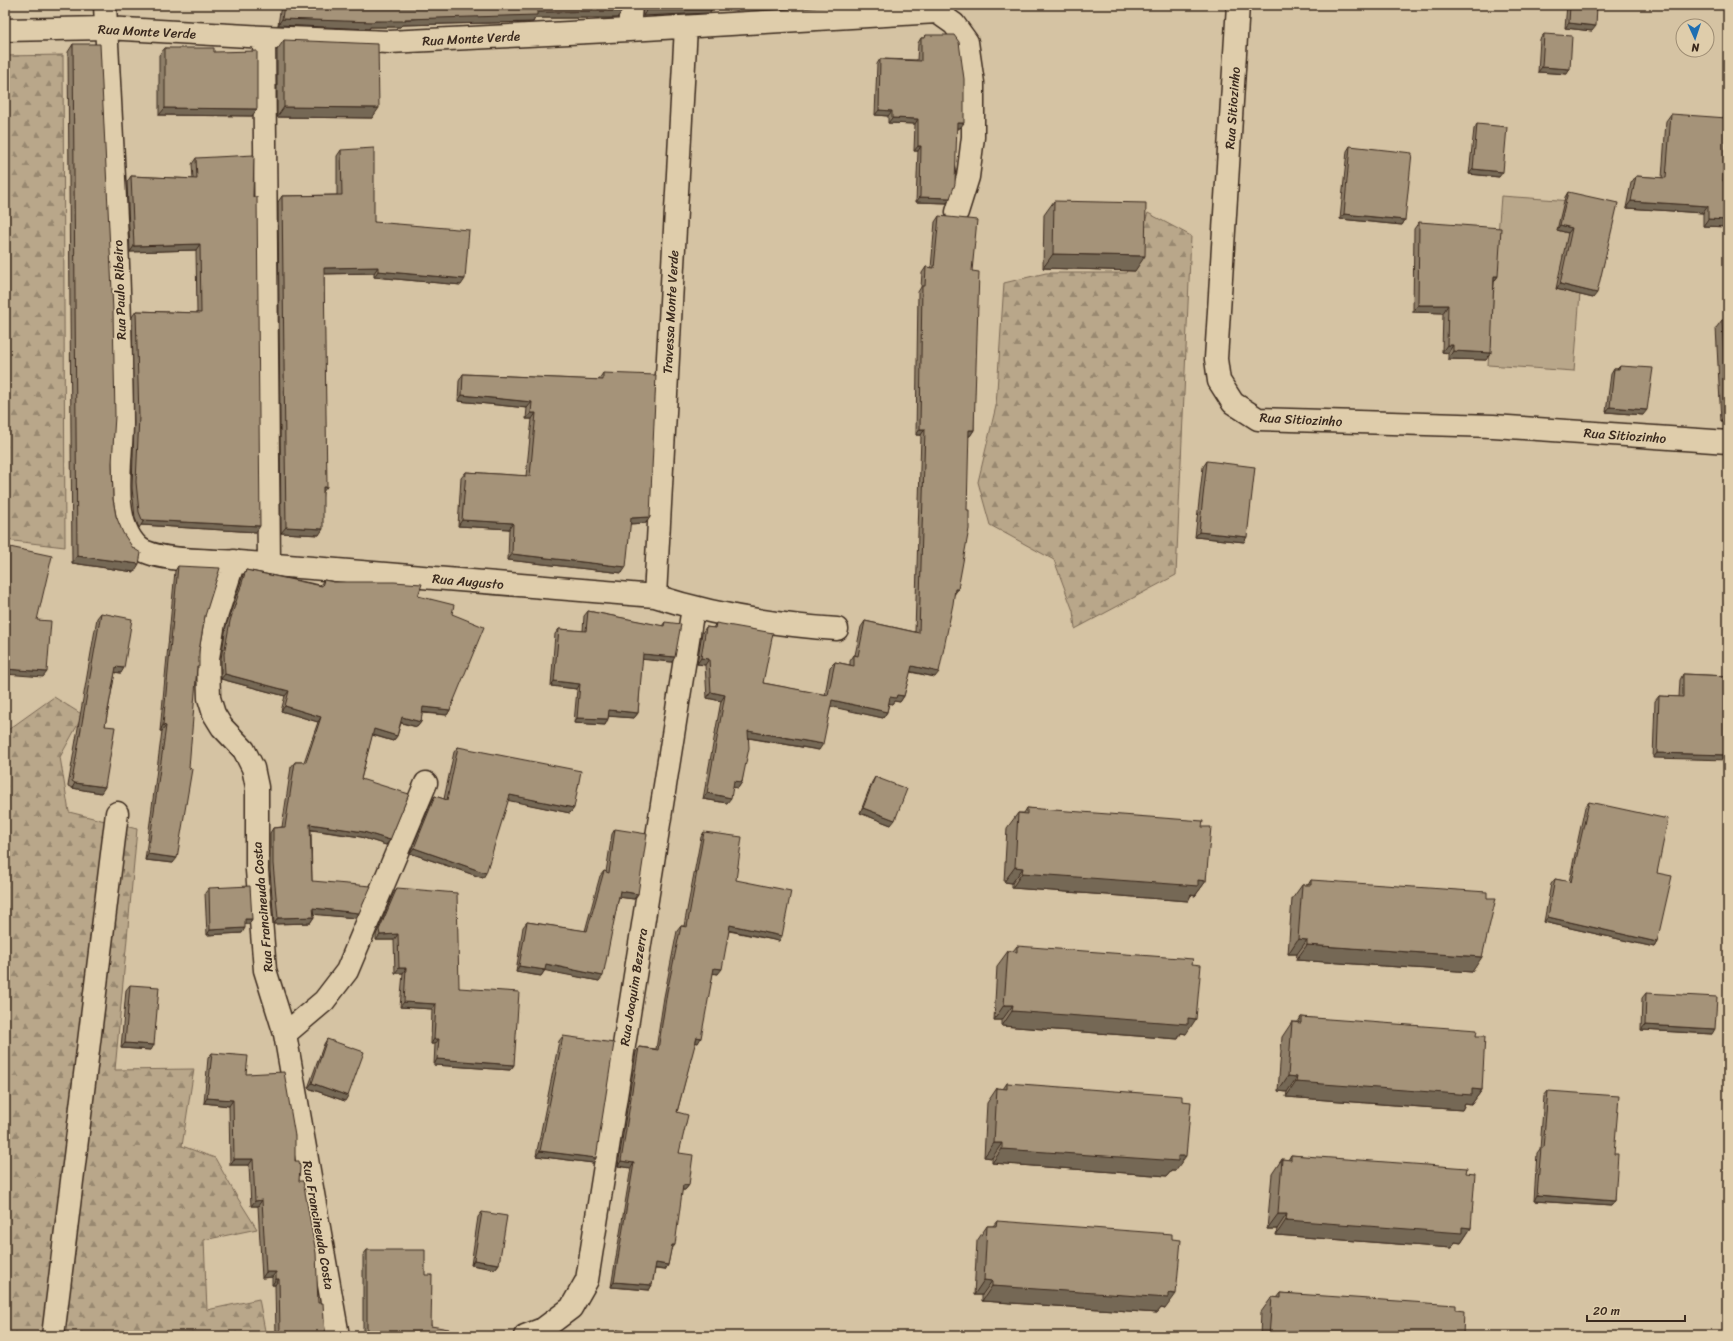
<svg xmlns="http://www.w3.org/2000/svg" width="1733" height="1341" font-family="Sriracha,sans-serif">
  <style>
    .forest { fill: url(#forest-firs); stroke: #7a6854 }
    .pitch { fill: #b9a78a; stroke: #7a6854 }
    .lines { fill: none; stroke-linecap: round; stroke-linejoin: round }
    .minor-casing { stroke: #3b2a1e; stroke-width: 25 }
    .minor { stroke: #dfcdab; stroke-width: 22 }
    .wall { fill: #8e7e68; stroke: #3b2a1e }
    .shaded-wall { fill: #746755; stroke: #3b2a1e }
    .building { fill: #a59379; stroke: #3b2a1e }
    .labels { text-anchor: middle; stroke-width: 3.5; stroke-linejoin: round; paint-order: stroke }
    .street-label { font-size: 13px; fill: #3b2a1e; stroke: #dfcdab }
  </style>
  <defs>
    <pattern id="forest-firs" width="22" height="20" patternUnits="userSpaceOnUse"><rect width="22" height="20" fill="#b9a78a"/><path d="M5 1l3.5 6h-7zM16 11l3.5 6h-7z" fill="#988870"/></pattern>
  </defs>
  <rect width="100%" height="100%" fill="#d5c3a3"/>
  <filter id="ink" filterUnits="userSpaceOnUse"><feTurbulence type="fractalNoise" baseFrequency=".025" numOctaves="2"/><feDisplacementMap in="SourceGraphic" scale="8" xChannelSelector="R" yChannelSelector="G"/><feConvolveMatrix kernelMatrix="1 2 1 2 8 2 1 2 1" color-interpolation-filters="sRGB"/></filter>
  <g filter="url(#ink)">
    <path class="forest" d="M63 55 65 547 5 540V56Z
      M1148 213 1191 236 1176 575 1075 629 1073 611 1054 560 990 525 978 482 996 406 1004 283 1046 273H1126Z
      M54 697 83 715 60 757 69 812 137 829 115 1070 194 1069 182 1146 215 1158 237 1197 257 1229 204 1240 207 1310 259 1299 266 1336H5V732Z"/>
    <path class="pitch" d="M1501 196 1587 202 1574 371 1488 365Z"/>
    <g class="lines">
      <defs>
        <path id="minor" d="M105 5C112 144 121 283 122 423 122 459 109 520 138 547 154 562 215 560 238 562 377 573 516 585 655 596 714 615 775 625 837 629
          M940 5 937 12 954 24 967 42 973 83V137L968 177 957 212
          M1238 5 1216 359 1219 381 1233 403 1258 419 1493 426 1728 442
          M5 30 106 28 264 37 389 42 629 30 937 12
          M629 30 631 5
          M264 37 269 564
          M234 561 214 623 208 658 209 698 214 714 222 727 244 750 253 768 257 787V870L265 970 285 1034 338 1336
          M655 596 686 27
          M285 1034 324 1001 347 971 426 783
          M53 1336 117 813
          M525 1336 543 1329 571 1308 587 1280 693 608"/>
      </defs>
      <use href="#minor" class="minor-casing"/>
      <use href="#minor" class="minor"/>
    </g>
    <path class="wall" d="M281 5H623L617 18H535L533 22 402 25 400 27H370L369 29 278 25Z
      M642 5H714V6L709 13 643 16Z
      M1567 5H1597L1592 31 1565 28Z
      M1544 34 1567 74 1538 72 1540 39Z
      M926 35 960 128H957L950 198 947 203 916 202 918 151H914L915 124 888 123V116L875 115 877 64 880 59 917 60 918 43 921 38H923Z
      M284 40 372 118 277 117V50Z
      M73 44 112 463 113 499 116 516 134 572 72 563 68 52Z
      M165 48 214 52 252 116 159 115V55Z
      M1671 114 1723 181 1728 227 1703 226V213L1626 208 1631 183 1636 176 1662 178 1666 121Z
      M1477 124 1499 177 1469 174 1474 129Z
      M1350 146 1405 220 1402 225 1340 219 1347 151Z
      M341 150 374 222 461 285 374 277V273L324 274 323 492 319 535 281 533 278 202 282 196 337 195V156Z
      M196 158 253 197 256 532 141 525 139 528 135 518 132 488 134 423 132 317 136 311 197 313 196 250 130 252 127 182 131 176 193 179 192 164Z
      M1568 192 1593 298 1556 289 1568 233 1557 230 1565 197Z
      M1054 201 1135 271 1043 268 1044 215Z
      M939 216 972 271 974 430 970 436H968L954 594 935 677 910 672 904 696 900 702 894 701 892 704 889 703 887 712 883 718 831 706 819 750 748 738 742 782 738 788 733 787 727 803 703 799 721 701 707 698 705 665 697 664 702 633 706 627 713 628 716 623 763 683 825 695 830 667 835 662 850 665V661L854 655H855L861 627 865 621 915 632 921 435H916L918 292 921 287 922 273 926 267 931 268 935 222Z
      M1419 222 1498 276 1494 282 1486 360 1448 359V353L1442 352 1443 313 1413 312 1414 229Z
      M1722 320H1728V421H1721L1716 328Z
      M1620 366 1643 415 1606 412 1611 374 1614 369H1617Z
      M603 373 650 517 646 523 630 524 622 573 508 560 509 529 458 526 461 478 466 472 526 476 532 419H526L527 408 458 401 459 381 463 374 599 380V379Z
      M1207 461 1244 542 1195 537 1203 467Z
      M178 566 205 616 199 651 173 863 145 860 162 731H160L175 571Z
      M246 570 320 585 324 580 418 596 452 614 450 710 447 715 422 713 421 722 417 727 401 723 397 736 393 741 372 735 361 779 390 840 386 845 361 837 311 830 312 881 356 918 313 914 314 917 310 923 274 924 270 870V833L273 828 282 827 291 767 295 762H304L318 722 281 711 285 696 221 679V659L226 626 243 575Z
      M588 611 662 626 665 622 672 662 642 659 638 713 634 718 609 716 605 725 574 723 577 689 551 686 555 634 559 629 583 631 584 616Z
      M101 613 121 673 115 672 105 726 101 793 72 788 68 786 97 618Z
      M1683 674 1728 676 1653 758 1655 701 1659 696 1679 697 1680 680Z
      M458 747 574 808 570 813 508 800 483 878 410 853 432 801 435 796 444 799 454 752Z
      M875 777 891 825 860 813 872 782Z
      M1589 802 1657 873V942L1654 947 1544 922 1551 884 1555 879 1569 882 1585 807Z
      M1027 808 1202 827 1206 881 1195 896 1191 895 1188 901 1012 888V883L1004 882 1007 828 1018 813H1024Z
      M615 829 638 894 634 899 619 897 599 981 545 970 541 976 516 972 523 927 527 922 585 931 600 876 604 871 606 872 612 834Z
      M704 832 736 880 779 941 729 931 718 974 713 973 698 1043 695 1042 677 1112 679 1153 689 1185 685 1190H682L668 1265 665 1270 655 1269 652 1285 649 1290 611 1287 631 1168 618 1166 636 1052 639 1047 656 1049 664 997 677 931 681 926H684L701 837Z
      M1311 880 1472 972 1296 960 1297 954H1288L1292 899 1302 885H1308Z
      M209 888 252 919 249 924H245L242 933 207 935 205 893Z
      M397 888 459 988 514 1065 510 1070 434 1065 435 1044H431L432 1009 400 1007 403 973H395L394 940H376V935L393 894Z
      M1017 946 1186 1034 1181 1033 1178 1039 1002 1026V1020H994L997 966 1008 951H1013Z
      M130 985 151 1050 121 1048 126 990Z
      M1646 993 1712 1034 1641 1030 1642 998Z
      M1301 1017 1476 1036 1482 1090 1471 1105 1465 1104 1462 1110 1286 1097 1287 1092 1278 1091 1282 1037 1292 1022H1298Z
      M563 1036 596 1158 593 1163 536 1156 559 1041Z
      M327 1039 345 1101 308 1088 324 1044Z
      M212 1053 246 1074 295 1161 318 1303 325 1336H276L275 1285H272V1277L262 1278 258 1206H251L249 1165H230L229 1106 204 1103 208 1058Z
      M1007 1083 1175 1171H1171L1167 1176 992 1163V1158L984 1157 987 1103 997 1088 1003 1089Z
      M1548 1091 1614 1154 1615 1201 1611 1206 1534 1201 1537 1153 1540 1149 1544 1096Z
      M1291 1155 1466 1173 1471 1228 1461 1243 1455 1242 1451 1248 1276 1235 1277 1229H1267L1272 1174 1282 1159 1288 1160Z
      M482 1212 499 1264 495 1269 471 1265 478 1217Z
      M997 1221 1165 1309 1161 1308 1157 1313 982 1301V1295H974L977 1241 987 1226H993Z
      M367 1250 425 1275 431 1326 448 1336H363V1255Z
      M1281 1293 1456 1310 1463 1336H1260L1261 1312 1272 1297 1277 1298Z
      M617 1330 643 1336H645H614Z"/>
    <path class="shaded-wall" d="M714 6 709 13 643 16 647 9Z
      M622 11 617 18H535L533 22 402 25 400 27H370L369 29 278 25 282 19 374 21 537 12Z
      M1569 23 1596 26 1592 31 1565 28Z
      M1542 67 1570 69 1567 74 1538 72Z
      M284 107 379 108 372 118 277 117Z
      M165 108 257 109 252 116 159 115Z
      M879 110 892 111 888 116 875 115Z
      M892 118 918 119 915 124 888 123Z
      M957 123H964L960 128H953Z
      M918 146H921L918 151H914Z
      M1473 169 1503 172 1499 177 1469 174Z
      M920 197 950 198 947 203 916 202Z
      M1631 201 1708 206 1703 213 1626 208Z
      M1344 214 1405 220 1402 225 1340 219Z
      M1708 219 1728 220V227L1703 226Z
      M1560 225 1572 228 1568 233 1557 230Z
      M200 244 196 250 130 252 134 246Z
      M1053 254 1145 256 1135 271 1043 268Z
      M378 267 374 273 320 274 324 268Z
      M378 271 465 279 461 285 374 277Z
      M1494 276H1498L1493 283Z
      M1560 284 1597 293 1593 298 1556 289Z
      M1418 305H1448L1443 313 1413 312Z
      M1447 345H1453L1448 353 1442 352Z
      M1453 351 1491 353 1486 360 1448 359Z
      M462 395 532 402 527 408 458 401Z
      M1610 407 1647 410 1643 415 1606 412Z
      M531 413H536L532 419H526Z
      M1727 413H1728V421H1721Z
      M920 429H925L921 435H916Z
      M969 430H974L970 436H964Z
      M323 487H327L322 493Z
      M650 517 646 523 627 524 631 518Z
      M144 520 260 526 256 532 141 525 143 522Z
      M462 520 513 523 509 529 458 526Z
      M286 527 323 529 319 535 281 533Z
      M1199 532 1247 537 1244 542 1195 537Z
      M512 554 626 567 622 573 508 560Z
      M77 556 139 564 134 572 72 563Z
      M955 589H958L954 595Z
      M643 654 675 657 672 662 639 659Z
      M701 658 709 659 705 665 697 664Z
      M912 666 939 672 935 677 908 671Z
      M116 667 124 668 121 673 112 672Z
      M5 669 47 672 43 677 5 674Z
      M225 674 289 691 285 696 221 679Z
      M554 681 580 684 577 689 551 686Z
      M711 692 725 695 721 701 707 698Z
      M897 695 904 696 900 702 894 701 892 704 886 703 890 697Z
      M832 700 887 712 883 718 828 706Z
      M285 706 321 717 318 722 281 711Z
      M423 707 450 710 447 715 419 712Z
      M609 710 638 713 634 718 606 716Z
      M402 717 421 722 417 727 399 722Z
      M577 718 608 719 605 725 574 723Z
      M163 725 166 726 162 731H160Z
      M374 729 397 736 393 741 370 734Z
      M748 731 823 744 819 750 744 737Z
      M1657 753 1728 755V760L1653 758Z
      M734 781 742 782 738 788 730 787Z
      M75 783 105 787 101 793 72 788Z
      M707 793 731 798 727 803 703 799Z
      M510 795 574 808 570 813 506 800Z
      M863 808 895 820 891 825 860 813Z
      M310 824 364 832 390 840 386 845 361 837 307 829Z
      M414 848 486 873 483 878 410 853Z
      M148 854 177 858 173 863 145 860Z
      M1015 867 1023 868 1012 883 1004 882Z
      M1022 873 1198 880 1206 881 1195 896 1191 895 1188 901 1012 888Z
      M620 891 638 894 634 899 617 897Z
      M313 908 359 913 356 918 310 914Z
      M314 917 310 923 274 924 278 918Z
      M1548 917 1657 942 1654 947 1544 922Z
      M245 919H252L249 924H241Z
      M730 925 782 936 779 941 727 930Z
      M245 928 242 933 207 935 210 930Z
      M398 934 394 940H376L380 935Z
      M1298 939 1307 940 1297 954H1288Z
      M1307 945 1482 957 1472 972 1296 960Z
      M546 964 603 976 599 981 542 970Z
      M519 966 545 970 541 976 516 972Z
      M399 968H406L403 973H395Z
      M714 968 722 969 718 974 710 973Z
      M404 1002 436 1004 432 1009 400 1007Z
      M1004 1005H1013L1002 1020H994Z
      M1012 1011 1188 1018 1196 1019 1186 1034 1181 1033 1178 1039 1002 1026Z
      M1645 1025 1715 1029 1712 1034 1641 1030Z
      M697 1037 701 1038 698 1043 693 1042Z
      M434 1039H439L435 1044H431Z
      M125 1043 154 1045 151 1050 121 1048Z
      M437 1059 514 1065 510 1070 434 1065Z
      M1288 1076 1297 1077 1287 1092 1278 1091Z
      M1296 1082 1472 1089 1482 1090 1471 1105 1465 1104 1462 1110 1286 1097Z
      M312 1083 348 1096 345 1101 308 1088Z
      M207 1098 233 1100 229 1106 204 1103Z
      M994 1143H1002L992 1158 984 1157Z
      M1002 1149 1186 1156 1175 1171H1171L1167 1176 992 1163Z
      M540 1151 596 1158 593 1163 536 1156Z
      M234 1159H253L249 1165H230Z
      M621 1161 634 1163 631 1168 618 1166Z
      M683 1185H689L685 1190H679Z
      M1537 1195 1615 1201 1611 1206 1534 1201Z
      M262 1200 258 1206H251L255 1201Z
      M1278 1214H1287L1277 1229H1267Z
      M1286 1220 1462 1227 1471 1228 1461 1243 1455 1242 1451 1248 1276 1235Z
      M672 1245H675L671 1250Z
      M474 1260 499 1264 495 1269 471 1265Z
      M656 1263 668 1265 665 1270 652 1268Z
      M266 1272H276L272 1277 262 1278Z
      M276 1279H279L275 1285H272Z
      M984 1280 992 1281 982 1295H974Z
      M614 1282 652 1285 649 1290 611 1287Z
      M992 1286 1168 1293 1176 1294 1165 1309 1161 1308 1157 1313 982 1301Z
      M280 1332H289L287 1336H277Z"/>
    <path class="building" d="M284 5H623L622 11 537 12V15L405 19V21H374V22L282 19Z
      M647 5H714V6L647 9Z
      M1570 5H1597L1596 26 1569 23Z
      M1544 34 1572 36 1570 69 1542 67Z
      M926 35H954L959 42 964 79V123H957L955 184 950 198 920 197 921 146H918V119L892 118V111L879 110 880 59 921 61V38H925Z
      M284 40 378 44 379 108 284 107Z
      M73 44H100L113 311 115 416 112 463 113 499 116 516 123 533 133 548 141 553 139 564 77 556Z
      M165 48H214V52L257 51V109L165 108Z
      M1671 114 1727 118 1723 181H1728V220L1708 219V206L1631 201 1636 176 1666 178Z
      M1477 124 1507 127 1503 172 1473 169Z
      M1350 146 1412 153 1405 220 1344 214Z
      M374 148V222L469 230 465 279 378 271V267L324 268 327 487H323V529L286 527 282 196 342 195 341 150Z
      M254 155 253 197H257L260 526 144 520 143 522 139 512 136 482 139 417 136 311 201 313 200 244 134 246 131 176 197 179 196 158Z
      M1568 192 1618 203 1597 293 1560 284 1572 228 1560 225Z
      M1054 201 1146 203 1145 256 1053 254Z
      M939 216 977 220 972 271 979 272 974 430H969L967 510H969V529L958 589H955L953 604 939 672 912 666 904 696 897 695 896 698 890 697 887 712 832 700 823 744 748 731 749 748 742 782 734 781 731 798 707 793 725 695 711 692 709 659 701 658 706 627 715 628 716 623 773 633 763 683 828 695 835 662 854 666V655L858 656 865 621 919 633 925 429H920L922 286H925L926 267 934 268Z
      M1419 222 1501 228 1498 276H1494L1491 353 1453 351V345H1447L1448 305H1418Z
      M1722 320H1728V413H1727Z
      M1620 366 1653 368 1647 410 1610 407 1614 369H1619Z
      M603 373 656 375 650 517 631 518 626 567 512 554 513 523 462 520 466 472 530 476 536 413H531L532 402 462 395 463 374 603 380Z
      M1207 461 1255 467 1247 537 1199 532Z
      M5 546 52 556 37 620 51 621 47 672 5 669Z
      M178 566 220 568 205 616 199 651V667H197L189 768 192 769 177 858 148 854 166 726 163 725Z
      M246 570 322 586 324 580 334 582H394L422 584 418 596 454 605 452 614 484 627 450 710 423 707 421 722 402 717 397 736 374 729 361 779 409 794 390 840 364 832 310 824 312 881 371 886 359 913 313 908 314 917 278 918 273 864V828L285 827 295 762H306L321 717 285 706 289 691 225 674 224 654 230 621Z
      M588 611 664 626 665 622 681 624 675 657 643 654 638 713 609 710 608 719 577 718 580 684 554 681 559 629 586 631Z
      M101 613 132 619 124 668 116 667 105 726 115 727 105 787 75 783 72 781Z
      M1683 674 1728 676V755L1657 753 1659 696 1683 697Z
      M458 747 581 771 574 808 510 795 486 873 414 848 435 796 447 800Z
      M875 777 907 789 895 820 863 808Z
      M1589 802 1668 819 1657 873 1672 876 1657 942 1548 917 1555 879 1571 882Z
      M1027 808 1203 821 1202 827H1211L1206 881 1198 880V886L1022 873 1023 868 1015 867 1018 813 1027 814Z
      M615 829 647 834 638 894 620 891 603 976 546 964 545 970 519 966 527 922 587 931 604 871 609 873Z
      M704 832 742 837 736 880 791 891 782 936 730 925 722 969 714 968 701 1038 697 1037 677 1112 688 1115 679 1153 693 1155 689 1185H683L675 1245H672L668 1265 656 1263 652 1285 614 1282 634 1163 621 1161 639 1047 658 1050 667 992 681 926 687 927Z
      M1311 880 1487 892V898H1496L1482 957 1307 945V940L1298 939 1302 885H1311Z
      M250 886 252 919H245V928L210 930 209 888Z
      M397 888 457 893 459 988 519 992 514 1065 437 1059 439 1039H434L436 1004 404 1002 406 968H399L398 934 380 935 379 930Z
      M1017 946 1193 959 1192 964 1201 965 1196 1019 1188 1018V1024L1012 1011 1013 1005H1004L1008 951 1017 952Z
      M130 985 159 987 154 1045 125 1043Z
      M1646 993 1717 997 1715 1029 1645 1025Z
      M1301 1017 1477 1030 1476 1036H1485L1482 1090 1472 1089V1095L1296 1082 1297 1077 1288 1076 1292 1022 1301 1023Z
      M563 1036 614 1043 596 1158 540 1151Z
      M327 1039 364 1052 348 1096 312 1083Z
      M212 1053 248 1056 246 1074 284 1072 295 1136V1161H299L300 1167 299 1181H303L316 1253 318 1303H323L325 1336H289V1332H280L279 1279H276V1272H266L262 1200 255 1201 253 1159H234L233 1100 207 1098Z
      M1007 1083 1182 1096V1101L1191 1102 1186 1156H1178V1161L1002 1149V1143H994L997 1088 1007 1089Z
      M1548 1091 1619 1096 1614 1154H1618L1615 1201 1537 1195 1541 1148H1543Z
      M1291 1155 1467 1168 1466 1173 1475 1174 1471 1228 1462 1227V1233L1286 1220 1287 1214H1278L1282 1159 1291 1160Z
      M482 1212 507 1216 499 1264 474 1260Z
      M997 1221 1172 1234V1239L1181 1240 1176 1294 1168 1293V1298L992 1286V1281L984 1280 987 1226H996Z
      M367 1250H425V1275H432L431 1326 449 1329 448 1336H367Z
      M1281 1293 1456 1305V1310L1464 1311 1463 1336H1269L1272 1297 1281 1298Z
      M617 1330 643 1332V1336H645H617Z"/>
  </g>
  <g class="labels">
    <g class="street-label">
      <text transform="translate(147 31) rotate(3)" y="5">Rua Monte Verde</text>
      <text transform="translate(471 38) rotate(-3)" y="5">Rua Monte Verde</text>
      <text transform="translate(1232 108) rotate(-86)" y="5">Rua Sitiozinho</text>
      <text transform="translate(119 290) rotate(-92)" y="5">Rua Paulo Ribeiro</text>
      <text transform="translate(670 312) rotate(-87)" y="5">Travessa Monte Verde</text>
      <text transform="translate(1301 419) rotate(3)" y="5">Rua Sitiozinho</text>
      <text transform="translate(1625 435) rotate(4)" y="5">Rua Sitiozinho</text>
      <text transform="translate(468 581) rotate(5)" y="5">Rua Augusto</text>
      <text transform="translate(262 907) rotate(-95)" y="5">Rua Francineuda Costa</text>
      <text transform="translate(633 987) rotate(-81)" y="5">Rua Joaquim Bezerra</text>
      <text transform="translate(319 1225) rotate(80)" y="5">Rua Francineuda Costa</text>
    </g>
  </g>
  <rect width="1733" height="1341" fill="none" stroke="#dfcdab" stroke-width="20"/>
  <rect x="10" y="10" width="1713" height="1321" fill="none" stroke="#3b2a1e" stroke-width="1.5" filter="url(#ink)"/>
  <g transform="translate(1695 38) rotate(177)"><circle r="19" fill="#dfcdab" stroke="#9d8c73"/>
  <path d="M0-3L7 15L0 10L-7 15Z" fill="#1f6fb2"/>
  <text y="-6" font-size="11" font-weight="bold" text-anchor="middle" fill="#3b2a1e">N</text>
  </g>
  <path d="M1587 1315v6h98v-6" fill="none" stroke="#3b2a1e" stroke-width="2"/>
  <text x="1593" y="1315" font-size="12" fill="#3b2a1e" stroke="#dfcdab" stroke-width="3" paint-order="stroke">20 m</text>
</svg>
